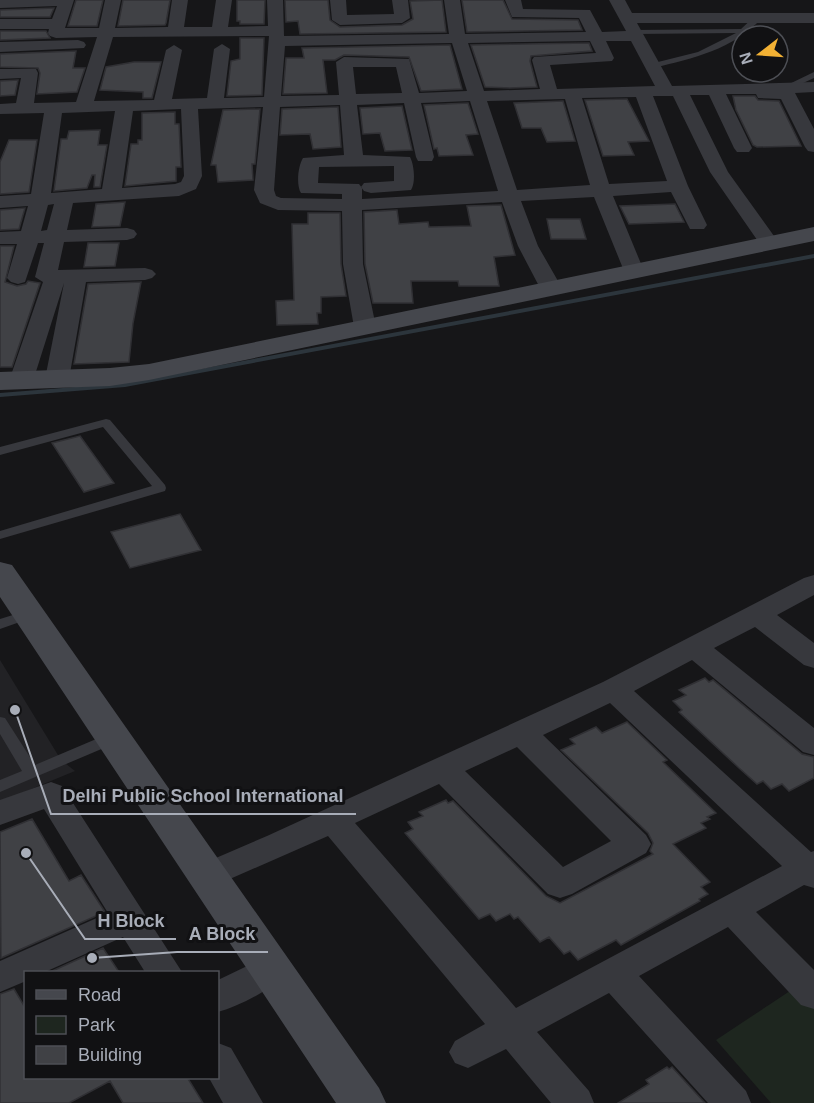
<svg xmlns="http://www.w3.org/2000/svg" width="814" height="1103" font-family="Arial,sans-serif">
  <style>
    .built { fill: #222225 }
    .green { fill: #1e261f }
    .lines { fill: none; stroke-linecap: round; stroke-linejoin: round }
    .stream { fill: #2c353c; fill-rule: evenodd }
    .building { fill: #404145; stroke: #303034; stroke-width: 1.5 }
    .lane { fill: #37383d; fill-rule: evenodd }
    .street { fill: #37383d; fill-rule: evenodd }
    .secondary { fill: #45474d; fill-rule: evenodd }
    .leader { fill: none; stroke: #a8adb8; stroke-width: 2 }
    .callout-dot { fill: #a8adb8; stroke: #111113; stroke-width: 2 }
    .callout-label { font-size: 18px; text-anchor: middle; font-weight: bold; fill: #a8adb8; stroke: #111113; stroke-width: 6; stroke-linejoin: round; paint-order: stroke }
  </style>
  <rect width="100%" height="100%" fill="#161618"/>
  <path class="built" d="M0 660 61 760 75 771 0 802Z"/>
  <path class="green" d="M805 981 814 989V1103H771L716 1040Z"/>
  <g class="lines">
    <path class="stream" d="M814 254V258L125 387 0 397V393L125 383Z"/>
  </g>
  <path class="building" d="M76 0H103L97 26H68Z
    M123 0H170L166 23 165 25 118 26Z
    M237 0H265L264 24H240V21H237Z
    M285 0H328L330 20 340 27 402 25 413 19 410 1 442 0 446 32 300 34 298 21 286 22Z
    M462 0H503L512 19 578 20 582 30 467 32Z
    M54 8 50 17H0V10Z
    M0 31H46L50 38 0 40Z
    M240 38H264L262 95 227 96 231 61 240 59Z
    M589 43 592 51 531 56 530 61 537 87 510 88 485 87 471 45Z
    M450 45 462 89 421 91 409 57 344 55 335 60H323L327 93 283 94 286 58H304L302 48Z
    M76 51 73 68H85L77 92 37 94 40 73 38 68 0 67V54Z
    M134 62H161L152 98H143V92L100 90 106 67Z
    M18 80 15 95 0 96V81Z
    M733 96H755L758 100 779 101 801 146 757 147 753 145 736 110Z
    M627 99 649 141 628 142 634 155 603 156 585 100Z
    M563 101 575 141 547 142 541 128H522L514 103Z
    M468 103 478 134 466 135 473 155 439 156 437 148 434 149 424 105Z
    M402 106 412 150 385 151 380 133 363 134 360 108Z
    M338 107 341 147 313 149 310 134 280 135 282 109Z
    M260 109 255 164H252L253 180 218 182 216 165H211L223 110Z
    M175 112V124H179L181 167H176V181L125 186 131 144H138V140H142V113Z
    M100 130 98 145H107L100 187H94L95 175H92L87 188 54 191 61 139H67L69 131Z
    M9 140H37L29 192 0 194V162Z
    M125 202 120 226 92 227 96 204Z
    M675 204 684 222 629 224 620 206Z
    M501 205 515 255 494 257 499 286H459L458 281H411L413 303H373L365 264 364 212 397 210 399 224 428 222 429 227 471 226 467 206Z
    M25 208 19 229 0 230V210Z
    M308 213H340L341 264 346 296 321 297V313H317L318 324 277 325 276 301 294 300 292 224H308Z
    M547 219H580L586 239H551Z
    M88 243H119L115 266 84 267Z
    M0 246H14L5 282 17 286 26 284 28 281 40 283 12 367H0Z
    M141 282 133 323 129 362 74 364 88 284Z
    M80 436 114 483 84 492 52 443Z
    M180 514 201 550 130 568 111 532Z
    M705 678 709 682 713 680 802 754 814 757V778L789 791 782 784 771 789 763 781 757 784 739 768 679 712 682 710 673 701 686 695 679 690Z
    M627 722 667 760 663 762 716 813 707 817 710 819 701 823 706 828 673 844 710 882 701 887 708 894 699 899 700 901 621 945 616 940 578 960 570 951 564 954 549 937 540 942 518 917 514 919 510 914 496 921 490 914 479 919 405 833 413 829 408 822 423 816 419 812 446 800 448 803 453 801 546 896 560 903 653 854 650 851 653 843 648 833 561 750 575 744 570 739 596 727 602 733Z
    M32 819 69 881 81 875 105 912 1 958 0 832Z
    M103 948 119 972H50Z
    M14 989 26 1009V1077H187L203 1103H123L110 1081 69 1103H0V994Z
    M667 1067 669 1069 672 1067 705 1103H618L649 1084 646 1080Z"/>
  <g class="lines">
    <path class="lane" d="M755 16 762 18C732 50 694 58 653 68H650V64L698 52 736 33 634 34 630 32 634 30 741 29Z
      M814 72V78L790 89 783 87Z
      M106 419 110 420 165 485 166 488 165 491 0 539V531L152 486 103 427 0 455V447Z
      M29 610 36 614 34 617 0 629V619Z
      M0 717 5 718 35 765 108 734H118L121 738 118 742 0 792V780L22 771 0 734Z"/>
    <path class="street" d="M0 0H74L65 28H99L105 0H121L115 28 168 27 172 0H188L184 27H212L216 0H232L228 27 268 26 267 0H283L284 36 449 34 444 0H460L465 34 586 32 579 18 512 17 505 0H521L523 9 590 10 602 32 626 31 609 0H625L632 13H814V23H637L672 86 814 82V92L795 93 814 129V152L808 151 805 147 781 99 758 98 756 94H726L752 148 749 152H737L734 148 709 95H690L728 172 779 243 776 247H762L710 172 673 96H653L688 186 707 225 704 229H690L671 192 613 196 644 271 641 275 634 277 627 275 624 271 594 197 521 201 538 246 562 288 559 293 551 294 543 293 540 288 518 246 502 202 362 210 363 264 376 327 373 332 365 334 357 332 354 327 343 264 342 211 278 210 260 203 254 190 263 107 198 109 202 176 196 189 179 196 73 203 67 230 127 228 134 230 137 234 134 238 127 240 64 242 58 270 145 268 152 270 156 274 152 278 145 280 86 282 69 379 65 384 57 386 49 384 45 379 64 283 33 381 29 386 21 388 13 386 9 381 43 282 35 277 44 243H38L25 282 18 284 11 282 7 278 17 244H0V232L21 231 28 206 0 208V196L31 194 44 113 0 114V104L16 103 21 78 0 79V69H36L38 73 34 103 76 102 97 37 56 38 50 36 48 33 49 29H0V19H52L57 6 0 8ZM269 36 264 97 224 98 230 49 222 44 214 49 207 98 172 99 182 50 174 45 166 50 154 100 94 101 113 37ZM590 41 596 53 534 57 532 60 540 89 484 91 468 43ZM606 41H631L655 86 557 89 550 65 612 61 614 58ZM452 43 467 91 419 93 409 59 344 57 336 62 339 95 281 96 285 46ZM353 67H396L402 93 356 94ZM636 97 667 181 609 184 582 98ZM565 99 590 185 517 190 487 101ZM470 101 498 191 362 199V188L359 184 318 183 319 167 394 166V181L364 183 361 187 364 191 371 193 411 190C416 183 414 164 410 157L363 155 357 105 404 103 416 157 418 161H432L434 157 421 103ZM340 105 344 155 303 158C298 166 296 185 301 193L342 194V199L281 198 276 196 274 190 280 107ZM181 109 184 176 181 182 175 184 122 188 133 111ZM115 111 102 189 51 193 62 113ZM54 204 47 230 41 231 48 205Z
      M330 0H346L347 15 394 14 392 0H408L410 18 402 23 340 25 332 20Z
      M78 40 84 42 86 45 84 48 0 52V42Z
      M814 575V595L777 615 814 643V668L804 665 755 627 714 648 814 728V755L803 752 692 660 634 691 811 852 814 851V888L804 885 756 912 814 970V1009L801 1005 728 927 639 976 746 1091 751 1103H708L609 993 537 1032 589 1091 594 1103H551L506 1049 468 1068 455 1063 449 1052 455 1041 485 1024 328 836 207 889 195 885 190 876 195 867 267 836 603 682 804 578ZM610 703 782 866 516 1008 355 823 439 784 548 894 560 898 572 894 646 853 651 844 646 835 543 735ZM517 747 611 841 563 867 465 771Z
      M51 782 62 786 182 972H145L123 937 45 972H26V981L0 992V961L108 913 44 809 0 825V800Z
      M270 955 283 959 288 969C279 987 237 1007 218 1012V980Z
      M218 1043 231 1048 263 1103H223L209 1078H218Z"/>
    <path class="secondary" d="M814 227V241L149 380 110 386 0 390V372L110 368 149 364Z
      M0 562 12 565 379 1088 386 1103H336L0 597Z"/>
  </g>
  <path class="leader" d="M15 710L51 814H356M26 853L85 939H176M92 958L177 952H268"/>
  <g class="callout-dot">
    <circle cx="15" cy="710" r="6"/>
    <circle cx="26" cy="853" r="6"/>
    <circle cx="92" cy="958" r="6"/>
  </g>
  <g class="callout-label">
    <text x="203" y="802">Delhi Public School International</text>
    <text x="131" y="927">H Block</text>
    <text x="222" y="940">A Block</text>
  </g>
  <rect x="24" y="971" width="195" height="108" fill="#111113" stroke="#4d4f55" stroke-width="1.5"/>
  <rect x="36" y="990" width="30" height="9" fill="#45474d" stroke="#4d4f55" stroke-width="1.5"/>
  <text x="78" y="1001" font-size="18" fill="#a8adb8">Road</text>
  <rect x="36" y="1016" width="30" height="18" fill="#1e261f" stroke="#4d4f55" stroke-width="1.5"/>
  <text x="78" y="1031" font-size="18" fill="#a8adb8">Park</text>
  <rect x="36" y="1046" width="30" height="18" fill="#404145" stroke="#4d4f55" stroke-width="1.5"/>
  <text x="78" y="1061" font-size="18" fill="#a8adb8">Building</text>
  <g transform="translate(760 54) rotate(253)"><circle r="28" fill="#111113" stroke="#4d4f55" stroke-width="1.5"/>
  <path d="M0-4.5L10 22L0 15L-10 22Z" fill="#f2b134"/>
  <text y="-9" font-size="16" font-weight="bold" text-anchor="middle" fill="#a8adb8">N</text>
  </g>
</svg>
